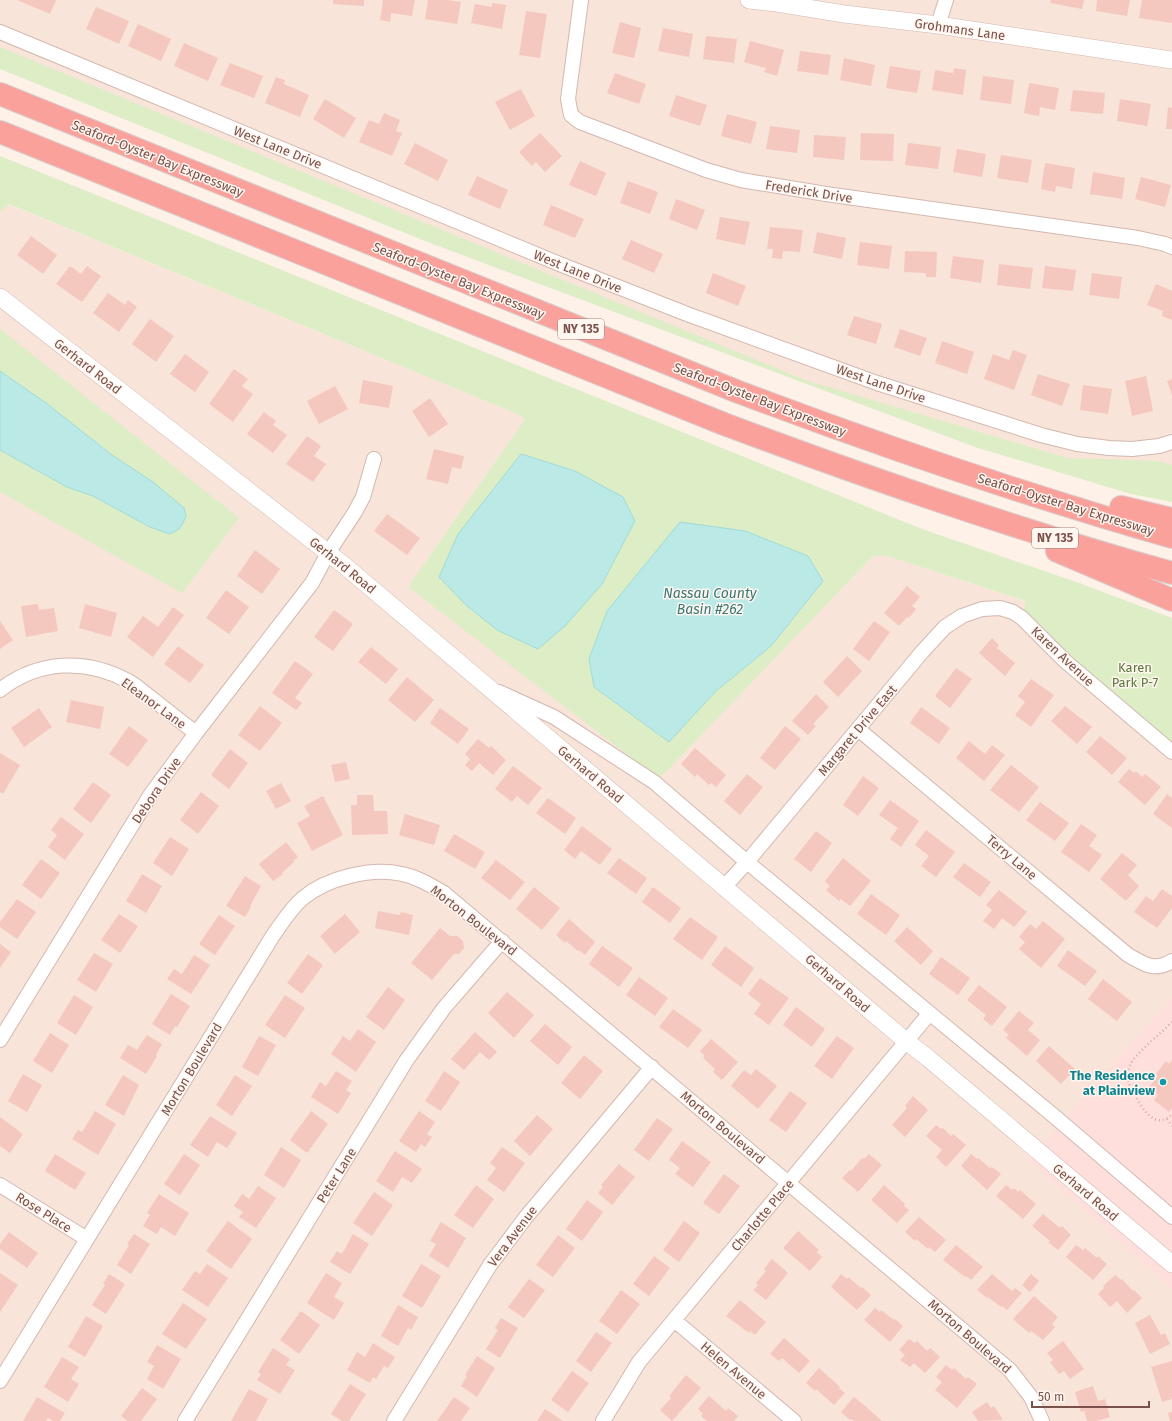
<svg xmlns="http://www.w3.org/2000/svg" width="1172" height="1421" font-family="'Fira Sans',sans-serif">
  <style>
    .residential { fill: #f8e4d9 }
    .commercial { fill: #fedfdc }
    .green { fill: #ddedc5; fill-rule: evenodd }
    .water { fill: #bbe9e6; stroke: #a0dbd8 }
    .building { fill: #f4c8be }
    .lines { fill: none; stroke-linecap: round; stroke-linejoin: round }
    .minor-casing { stroke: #d3b8af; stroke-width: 16 }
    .tertiary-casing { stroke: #d3b8af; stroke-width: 18 }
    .motorway-casing { stroke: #dacecc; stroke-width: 24 }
    .path { stroke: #daaba1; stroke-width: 2.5; stroke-dasharray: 1 3; stroke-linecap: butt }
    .minor { stroke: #fff; stroke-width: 14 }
    .tertiary { stroke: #fff; stroke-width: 17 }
    .motorway { stroke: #faa19c; stroke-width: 22 }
    .culture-dot { fill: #0f9aa8; stroke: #fff6f0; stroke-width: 1.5 }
    .labels { text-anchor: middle; stroke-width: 3; stroke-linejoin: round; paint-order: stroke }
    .shield { fill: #fff6f0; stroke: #a2827c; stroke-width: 1 }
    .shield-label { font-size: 12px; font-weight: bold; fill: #7a514a }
    .street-label { font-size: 13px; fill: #7a514a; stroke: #fff6f0 }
    .park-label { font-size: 13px; fill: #5d7a3e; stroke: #fff6f0 }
    .culture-label { font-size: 13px; font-weight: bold; fill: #0d838f; stroke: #fff6f0; text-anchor: end }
    .water-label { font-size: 14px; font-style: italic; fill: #3a7875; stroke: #fff6f0 }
  </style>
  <rect width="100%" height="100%" fill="#fdf1e8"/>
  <path class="residential" d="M0 0H1172V480L1087 459 1068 458 977 431 854 400 0 53Z
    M8 204 517 414 525 419 408 587 659 778 873 556H887L1172 649V998L1030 1160 1172 1289V1421H0V212Z"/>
  <path class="commercial" d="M1172 998V1289L1029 1160Z"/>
  <path class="green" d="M0 47 805 380 1068 458 1159 461 1172 465V502L1131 494 975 447 430 243 0 69Z
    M0 156 922 529 1082 584 1172 618V750L1022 618 1026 601 887 556H873L659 779 408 587 525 419 517 414 9 204 0 212ZM808 556 823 581 771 646 716 691 669 742 594 687ZM439 577 497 630 466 605Z
    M0 329 239 518 182 593 0 492V450L67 487 93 496 150 527 179 529 186 516 184 508 153 483 112 455 46 403 0 371Z"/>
  <path class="water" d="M0 371 46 403 112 455 153 482 184 508 186 516 183 523 179 529 170 534 150 527 93 496 67 487 0 450Z
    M521 454 575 471 623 497 635 521 602 584 565 626 538 649 497 630 466 605 439 577 458 534Z
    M680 522 745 531 808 556 823 581 771 646 716 691 669 742 594 687 589 659 607 611Z"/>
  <path class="building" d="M17 0H56L50 14Z
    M333 0H364V6L333 4Z
    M383 0H415L412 16 391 13 390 22 380 20Z
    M428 0H448L461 2 457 24 425 19Z
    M1051 0H1084L1082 9 1050 3Z
    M1097 0H1130L1127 16 1096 11Z
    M1142 0H1172V23L1139 18Z
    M492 3 506 5 502 29 471 23 475 4 492 7Z
    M96 7 129 21 119 44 86 29Z
    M526 11 547 14 540 58 519 55Z
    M620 22 641 28 634 58 612 53Z
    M138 24 171 39 161 61 128 46Z
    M663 28 693 34 689 57 658 51Z
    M706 36 737 39 734 63 703 59Z
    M750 41 784 50 777 76 764 72 766 68 744 62Z
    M184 43 218 58 208 81 174 66Z
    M800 51 831 55 828 75 797 71Z
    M844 58 875 65 871 86 840 80Z
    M230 63 263 76 254 98 220 85Z
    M890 66 921 71 917 93 886 88Z
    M954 68 966 70 963 95 932 90 935 70 953 73Z
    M615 73 646 84 639 104 607 93Z
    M983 76 1014 80 1011 104 980 100Z
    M276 77 285 80 284 84 309 95 300 117 265 103Z
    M1029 83 1059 88 1055 110 1040 107 1039 116 1024 113Z
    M521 89 535 116 510 130 495 102Z
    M1073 90 1105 93 1103 114 1070 111Z
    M676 95 707 105 700 126 669 116Z
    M325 99 356 118 344 138 313 119Z
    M1120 99 1151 104 1147 126 1117 121Z
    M1168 107 1172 108V129H1166Z
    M384 113 400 120 396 131 402 133 392 156 359 142 369 120 379 124Z
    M727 114 757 122 751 144 721 136Z
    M770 126 800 130 797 153 766 149Z
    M540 133 562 156 545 172 536 162 532 166 519 152Z
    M861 133 894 134 893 161 860 160Z
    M814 135 846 137 844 160 813 157Z
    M415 143 448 160 438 181 404 164Z
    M908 143 941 147 938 169 905 165Z
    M957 149 986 154 982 177 953 172Z
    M1001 155 1032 160 1028 183 997 178Z
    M580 161 606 173 596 196 569 185Z
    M1045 163 1075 168 1072 189 1056 186 1055 192 1041 189Z
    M1093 172 1125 178 1122 199 1090 194Z
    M477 176 508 190 500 209 468 195Z
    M1141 177 1171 185 1165 207 1135 199Z
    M628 181 658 192 650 214 620 203Z
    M676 199 705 210 697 230 669 219Z
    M551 205 584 219 575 238 543 225Z
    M720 217 750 222 745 245 716 239Z
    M770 227 803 230 800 252 783 251 782 259 772 258 773 249H767Z
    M817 232 846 238 842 259 813 253Z
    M31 236 57 255 43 274 17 255Z
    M631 240 663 254 654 273 622 259Z
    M860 242 892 246 889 269 857 265Z
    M905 251 937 252 936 277H926V273L904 272Z
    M953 256 984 260 981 283 950 278Z
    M999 264 1033 268 1030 289 997 285Z
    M70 266 81 274 87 266 101 276 82 302 56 284Z
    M1045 266 1076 270 1073 291 1042 288Z
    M713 273 746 286 738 306 706 293Z
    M1092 273 1122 277 1119 299 1089 295Z
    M1156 284 1172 291V320L1162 316 1163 311 1147 305Z
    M108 293 125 305 128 300 137 307 119 332 93 313Z
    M854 316 882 324 876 344 847 335Z
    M150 319 174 336 156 362 132 344Z
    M900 329 927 338 920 356 894 347Z
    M942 341 974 352 967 374 935 363Z
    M1013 350 1027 355 1014 390 984 379 993 354 1009 360Z
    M185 354 209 372 195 392 170 374Z
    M234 369 248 379 242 386 253 394 233 422 209 404Z
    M1038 374 1070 384 1062 406 1031 395Z
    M1146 376 1153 411 1132 416 1125 381Z
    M1172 379V395L1167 381Z
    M363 380 393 386 389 408 359 403Z
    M1083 385 1112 389 1108 414 1080 410Z
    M335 386 348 409 319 424 307 401Z
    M430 398 448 424 429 437 412 411Z
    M264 412 276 421 273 425 287 435 273 453 247 434Z
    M307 436 321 446 314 456 326 464 313 482 286 464Z
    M434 449 464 456 461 469 452 467 448 484 426 479Z
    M387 514 420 538 407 555 374 531Z
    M255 550 280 569 262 594 237 576Z
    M907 586 920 597 912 606 916 609 909 618 907 617 899 626 884 613Z
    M226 590 249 607 229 634 206 618Z
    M38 604 39 610 54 608 58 631 26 637 21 606Z
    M85 604 117 613 111 637 79 628Z
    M173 607 184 615 153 657 127 637 143 616 158 627Z
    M334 610 353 624 333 651 314 637Z
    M0 621 13 640 0 649Z
    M874 621 890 632 869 661 853 649Z
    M992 638 999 645 997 648 1015 663 1005 676 979 653Z
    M178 646 204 665 190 683 164 664Z
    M371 647 398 669 386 684 358 662Z
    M847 656 862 671 838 697 823 682Z
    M295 661 313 674 295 698 302 703 296 710 272 693Z
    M956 668 972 679 950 708 935 696Z
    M407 677 434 700 415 722 388 700Z
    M1031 679 1054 695 1031 727 1015 715 1025 702 1018 696Z
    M816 694 829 707 813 724 816 726 808 735 792 721Z
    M71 700 104 707 100 729 66 722Z
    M260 706 282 723 260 751 238 735Z
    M1065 706 1092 727 1077 744 1051 721Z
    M921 707 950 728 939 744 910 723Z
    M39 708 52 727 24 747 11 728Z
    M440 708 469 729 458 744 430 723Z
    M129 726 148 740 128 767 109 754Z
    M785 726 801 739 775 770 760 758Z
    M1100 736 1127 758 1112 775 1086 752Z
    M478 739 489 748 491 746 506 760 493 775 479 763 472 771 465 765 470 759 465 754Z
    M969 741 985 754 992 745 1005 755 984 781 956 758Z
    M695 748 726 775 716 787 711 783 709 785 697 774 695 777 681 764Z
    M230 749 248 763 229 789 211 775Z
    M0 753 20 765 3 794 0 792Z
    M346 762 350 779 335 782 331 765Z
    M1011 765 1039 787 1019 812 990 790Z
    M513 766 542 788 528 805 517 796 512 802 495 789Z
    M1129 769 1134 773 1136 771 1142 777 1145 774 1161 787 1145 805 1118 782Z
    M747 774 763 787 740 815 724 801Z
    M863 776 879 788 858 816 843 805Z
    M93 782 111 795 91 823 73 809Z
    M281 783 291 801 276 809 266 791Z
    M201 792 219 806 198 834 180 820Z
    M1167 794 1172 798V828L1153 814Z
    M357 795H373L374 811H387L388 834 352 835 351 805H357Z
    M323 796 343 835 312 851 297 823 310 816 304 806Z
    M548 798 576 818 565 834 536 813Z
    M890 800 919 821 901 847 890 839 898 828 879 815Z
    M1040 802 1069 823 1055 841 1026 820Z
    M405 814 440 825 434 845 399 835Z
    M61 817 84 834 65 860 48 847 57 835 51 830Z
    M1081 824 1097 835 1089 846 1102 855 1089 872 1061 852Z
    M582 826 612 849 600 865 581 851 575 859 564 850Z
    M926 830 955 852 936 877 921 866 929 856 915 845Z
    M816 831 832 843 811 872 794 859Z
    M454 834 485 852 475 869 444 851Z
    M170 837 189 849 172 876 153 863Z
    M286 842 298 857 293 861 294 862 282 873 283 874 273 881 259 864Z
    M1122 853 1137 865 1128 875 1139 886 1126 901 1100 879Z
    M619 858 647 878 636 894 607 873Z
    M843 858 871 881 850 906 841 899 839 901 826 890 830 886 825 881Z
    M41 859 60 873 41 899 22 885Z
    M496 860 525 882 510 900 481 878Z
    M964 863 991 882 980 897 953 877Z
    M142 874 162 886 146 913 126 901Z
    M245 876 261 886 250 906 251 907 245 917 226 906Z
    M534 887 560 908 542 930 516 909Z
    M653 887 681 908 670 923 642 902Z
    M1162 889 1172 896V908L1157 928 1134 912 1146 896 1153 901Z
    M999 890 1027 912 1014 927 1002 918 994 929 983 921 992 910 986 905Z
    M871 894 900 915 886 935 857 914Z
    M17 899 36 912 17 939 0 927V922Z
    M378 911 400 915 401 912 413 915 409 935 375 928Z
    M119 914 138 926 120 953 101 940Z
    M345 914 360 932 335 954 320 936Z
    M219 915 235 926 215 955 199 944Z
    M690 917 718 937 702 960 673 939Z
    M569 919 595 942 585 955 579 950 578 951 566 941 565 943 556 935Z
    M1043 921 1065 939 1041 968 1019 949 1025 942 1019 937 1030 924 1036 929Z
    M907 927 933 951 921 965 894 941Z
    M440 928 450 936H457L463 941 464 948 459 954H454L432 980 411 963Z
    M0 944 11 952 0 968Z
    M602 946 633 968 619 987 589 964Z
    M725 946 754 968 741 987 711 965Z
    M1068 950 1097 971 1085 986 1057 966Z
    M94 953 113 964 96 992 77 980Z
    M308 954 323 965 302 994 287 983Z
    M194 955 210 965 191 994 167 979 174 969 182 974Z
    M941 957 970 978 958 995 929 974Z
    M639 977 668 998 655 1016 626 995Z
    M760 978 789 998 769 1025 754 1014 761 1004 748 994Z
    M1103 979 1132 1002 1117 1021 1088 999Z
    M979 985 1007 1007 992 1026 983 1019 986 1015 967 1000Z
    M388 987 405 1000 384 1030 366 1017Z
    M507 992 534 1015 514 1038 488 1013Z
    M171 994 190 1006 177 1027 175 1026 170 1035 152 1024Z
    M74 995 93 1007 76 1035 57 1023Z
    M285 995 305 1008 285 1038 265 1025Z
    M796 1007 825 1029 812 1047 783 1025Z
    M673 1009 702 1030 688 1048 659 1027Z
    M1019 1011 1034 1023 1028 1030 1040 1040 1027 1056 1006 1038 1009 1035 1003 1030Z
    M545 1024 572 1047 558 1065 530 1041Z
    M358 1029 376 1042 356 1072 331 1054 343 1036 350 1041Z
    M475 1032 497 1052 489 1060 480 1052 464 1070 451 1059Z
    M50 1033 69 1045 52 1073 33 1061Z
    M147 1035 162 1044 156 1055 157 1056 146 1074 120 1058 128 1045 137 1050Z
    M259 1036 276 1045 258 1076 242 1067Z
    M837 1036 854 1048 832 1079 814 1066Z
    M711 1039 738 1062 722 1080 713 1072 715 1069 703 1058 705 1056 700 1051Z
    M1049 1046 1075 1069 1061 1084 1036 1061Z
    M584 1055 603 1071 580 1099 561 1083Z
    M1172 1060V1108L1169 1112 1154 1100 1158 1095 1149 1087 1158 1076 1156 1074 1166 1061 1169 1064Z
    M756 1069 777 1086 758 1109 731 1086 744 1070 751 1075Z
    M336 1071 352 1081 346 1090 351 1093 338 1114 311 1097 320 1082 326 1086Z
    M444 1071 460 1082 441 1111 425 1101Z
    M23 1074 42 1085 27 1112 8 1101Z
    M123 1075 139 1085 124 1116 105 1105Z
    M235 1075 252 1086 232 1116 216 1105Z
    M790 1091 807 1103 786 1132 769 1120Z
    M913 1096 928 1110 905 1137 892 1125 907 1108 905 1106Z
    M95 1111 116 1124 98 1155 72 1139 78 1130 82 1132Z
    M311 1111 328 1124 307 1153 290 1140Z
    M419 1111 435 1122 427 1134 432 1137 425 1147 421 1144 416 1152 399 1141Z
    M537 1115 553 1129 530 1156 514 1141Z
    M210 1116 237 1133 227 1148 217 1142 208 1157 190 1145Z
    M0 1117 23 1134 10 1153 0 1146Z
    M657 1118 673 1129 649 1161 634 1150Z
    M936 1125 941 1129 943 1128 951 1136 953 1134 966 1145 946 1167 936 1157 942 1150 926 1136Z
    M682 1141 711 1162 693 1187 675 1174 680 1168 669 1160Z
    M281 1147 301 1160 284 1188 264 1175Z
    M502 1147 525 1163 504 1192 487 1180 496 1168 490 1163Z
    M395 1151 422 1169 412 1183 402 1177 393 1192 376 1181Z
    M55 1154 86 1173 75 1190 45 1171Z
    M184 1154 200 1165 180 1195 164 1184Z
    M869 1154 882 1165 858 1192 842 1178 850 1170 851 1171 862 1158 864 1159Z
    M971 1154 977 1159 978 1158 990 1168 992 1167 1001 1174 987 1190 961 1166Z
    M619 1164 635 1177 612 1205 598 1193 603 1187 601 1185Z
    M724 1174 740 1186 719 1214 703 1203Z
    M476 1185 494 1199 473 1228 454 1215Z
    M884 1185 905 1204 904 1206 909 1210 897 1223 871 1200Z
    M1006 1185 1012 1190 1014 1188 1018 1192 1020 1190 1036 1204 1023 1219 996 1196Z
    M258 1186 276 1198 256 1228 239 1217 243 1212 234 1206 242 1194 249 1199Z
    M374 1192 393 1205 372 1236 353 1223Z
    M159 1194 189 1213 175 1236 161 1227 157 1234 143 1226 150 1215 147 1213Z
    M587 1200 603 1212 582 1241 566 1229Z
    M1043 1214 1060 1228 1062 1226 1071 1235 1058 1250 1048 1242 1050 1241 1032 1226Z
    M919 1217 946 1240 935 1252 929 1247 928 1249 916 1239 915 1241 905 1232Z
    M228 1221 252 1239 231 1269 206 1251Z
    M684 1221 700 1233 679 1262 663 1250Z
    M441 1222 466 1238 448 1268 429 1256 436 1244 430 1241Z
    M798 1231 819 1250 817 1252 822 1257 810 1271 783 1248Z
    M9 1232 38 1253 27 1268 0 1249V1244Z
    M134 1234 150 1244 131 1274 117 1265 129 1245 127 1244Z
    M353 1234 369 1244 350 1274 330 1262 337 1251 342 1254Z
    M558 1235 575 1248 553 1277 536 1265Z
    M956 1245 983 1267 971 1280 966 1276 965 1277 943 1260Z
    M1076 1245 1083 1250 1085 1248 1097 1258 1098 1256 1107 1264 1093 1280 1066 1257Z
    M654 1256 670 1268 649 1296 633 1284Z
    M772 1259 788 1273 766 1300 753 1290 758 1285 756 1283 766 1271 764 1269Z
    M207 1264 228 1278 208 1307 182 1290 195 1271 200 1274Z
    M421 1264 441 1276 422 1308 402 1296Z
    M0 1273 18 1285 0 1312Z
    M326 1273 342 1283 334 1297 344 1303 334 1320 307 1303Z
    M109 1274 125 1284 106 1314 92 1305 105 1285 103 1284Z
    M841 1274 847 1279 848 1277 861 1288 862 1287 871 1295 857 1310 831 1287Z
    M992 1274 1012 1291 1015 1288 1022 1293 1007 1310 1002 1306 1001 1307 988 1297 987 1298 977 1290Z
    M1031 1274 1039 1281 1030 1292 1022 1285Z
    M1115 1275 1121 1280 1122 1279 1133 1291 1134 1290 1142 1298 1127 1313 1117 1301 1110 1307 1098 1294 1104 1288 1103 1286Z
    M529 1279 545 1290 524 1318 508 1307Z
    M621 1290 640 1304 617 1334 599 1321Z
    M1034 1296 1058 1317 1052 1324 1055 1327 1043 1340 1031 1331 1029 1333 1013 1319Z
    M740 1300 766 1322 755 1335 750 1331 749 1333 726 1316Z
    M183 1303 207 1319 186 1349 162 1334Z
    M398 1305 418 1317 411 1330 408 1328 398 1346 381 1336Z
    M875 1308 880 1312 881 1310 894 1320 895 1319 903 1326 890 1342 864 1320Z
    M301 1311 320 1325 299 1354 280 1340Z
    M1150 1315 1161 1335 1165 1333 1170 1344 1150 1354 1135 1323Z
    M86 1316 103 1326 85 1357 68 1347Z
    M501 1318 518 1328 500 1358 486 1349 498 1330 495 1328Z
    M596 1332 612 1343 591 1372 576 1361Z
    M784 1338 810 1361 799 1373 782 1358 779 1361 770 1354Z
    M909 1339 915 1343 917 1341 927 1351 930 1348 940 1357 925 1373 914 1363 910 1367 900 1360 905 1355 899 1350Z
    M1063 1341 1084 1369 1070 1379 1064 1371 1059 1374 1050 1362 1053 1360 1047 1353Z
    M373 1343 395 1357 388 1368 384 1366 376 1379 373 1377 370 1383 347 1370 357 1352 365 1357Z
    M157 1345 181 1359 163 1389 147 1379 154 1366 147 1362Z
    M273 1348 290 1359 286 1365 295 1370 280 1394 257 1380 261 1374 258 1372Z
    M477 1356 495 1368 477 1397 461 1386 467 1376 465 1375Z
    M62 1357 79 1367 71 1379 79 1384 68 1402 44 1387Z
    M1172 1361V1399L1162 1402 1151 1367Z
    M946 1365 952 1370 954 1368 966 1379 968 1377 977 1384 957 1408 935 1390 942 1382 936 1377Z
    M819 1368 840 1387 839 1388 845 1393 834 1405 816 1389 815 1391 806 1383Z
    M572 1371 589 1383 568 1412 551 1400Z
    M686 1375 701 1388 672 1421 660 1410 671 1398 669 1396Z
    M350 1384 366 1394 349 1421H342L331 1414Z
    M1093 1386 1098 1401 1105 1399 1110 1417 1096 1421H1087L1084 1411 1081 1412 1075 1392Z
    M142 1388 157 1399 141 1421H128L121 1416Z
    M249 1389 268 1399 256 1421H231Z
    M709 1396 726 1411 728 1408 738 1416 734 1421H707L701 1416 703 1414 698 1409Z
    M37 1397 65 1413 60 1421H53L48 1418 46 1421H23Z
    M454 1397 470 1408 461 1421H437Z
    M854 1397 864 1405 882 1421H854L851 1419 850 1420 841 1412Z
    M987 1402 991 1408 994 1406 1003 1420 978 1421 972 1412Z
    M545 1409 563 1421H537Z
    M1172 1412V1421H1170L1168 1413Z"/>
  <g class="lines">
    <defs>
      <path id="minor" d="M581 0 568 99 571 115 580 122 706 170 741 180 826 194 1138 238 1165 244 1172 247
        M938 25 946 0
        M0 32 562 265 687 314 877 383 1041 435 1077 444 1109 448 1132 449 1159 446 1172 442
        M0 690C38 660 86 658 128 681 136 685 143 692 150 697 165 709 180 721 196 733
        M499 692 554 717 654 782 747 862 1054 1116 1172 1217
        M858 729 1128 955C1144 964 1154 972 1172 961
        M725 886 747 862 922 652 945 627 962 616 982 609 1000 608 1013 612 1022 618 1065 661 1172 752
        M0 1040 151 794 196 733 312 583 328 553 355 512 363 497 374 459
        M0 1185 87 1239
        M674 1320 794 1421
        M0 1381 272 937C282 923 290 909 303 898 327 878 371 867 402 874 417 877 430 885 444 893L1010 1370 1031 1397 1042 1421
        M185 1421 406 1061 444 1008 502 941
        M394 1421 490 1265 526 1217 652 1067
        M603 1421 639 1362 929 1014"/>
      <path id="tertiary" d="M749 0 777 3 844 14 938 25 1172 60
        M0 297 345 566 906 1041 928 1058 1172 1264"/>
      <path id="motorway" d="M0 94 736 391C879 445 1025 495 1172 537
        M0 132 724 424C871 479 1020 531 1172 573
        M1121 507 1172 519
        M1057 551 1172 600"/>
    </defs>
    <use href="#minor" class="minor-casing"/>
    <use href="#tertiary" class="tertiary-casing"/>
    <use href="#motorway" class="motorway-casing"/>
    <path class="path" d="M1172 1022C1163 1032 1133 1055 1130 1066 1128 1069 1128 1077 1128 1081 1129 1085 1133 1091 1135 1095 1142 1109 1156 1131 1172 1114
      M1167 1119 1172 1126"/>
    <use href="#minor" class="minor"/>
    <use href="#tertiary" class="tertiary"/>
    <use href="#motorway" class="motorway"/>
  </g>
  <circle class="culture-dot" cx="1163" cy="1082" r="4"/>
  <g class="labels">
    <g class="shield">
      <rect x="558" y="319" width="46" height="20" rx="3"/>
      <rect x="1032" y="528" width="46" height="20" rx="3"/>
    </g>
    <g class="shield-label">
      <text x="581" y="333">NY 135</text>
      <text x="1055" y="542">NY 135</text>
    </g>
    <g class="street-label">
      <text transform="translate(960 29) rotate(8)" y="5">Grohmans Lane</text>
      <text transform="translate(278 147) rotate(22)" y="5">West Lane Drive</text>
      <text transform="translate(158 158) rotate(22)" y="5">Seaford-Oyster Bay Expressway</text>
      <text transform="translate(809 191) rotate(9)" y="5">Frederick Drive</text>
      <text transform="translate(578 271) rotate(22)" y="5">West Lane Drive</text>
      <text transform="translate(459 280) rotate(22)" y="5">Seaford-Oyster Bay Expressway</text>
      <text transform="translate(88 366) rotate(38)" y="5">Gerhard Road</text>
      <text transform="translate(881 383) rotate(19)" y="5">West Lane Drive</text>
      <text transform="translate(760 399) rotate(21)" y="5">Seaford-Oyster Bay Expressway</text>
      <text transform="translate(1066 504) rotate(17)" y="5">Seaford-Oyster Bay Expressway</text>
      <text transform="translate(343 565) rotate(39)" y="5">Gerhard Road</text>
      <text transform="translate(1063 656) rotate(43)" y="5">Karen Avenue</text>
      <text transform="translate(154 703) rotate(36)" y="5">Eleanor Lane</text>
      <text transform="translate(857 730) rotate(-50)" y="5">Margaret Drive East</text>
      <text transform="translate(591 774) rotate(40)" y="5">Gerhard Road</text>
      <text transform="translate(156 790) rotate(-56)" y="5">Debora Drive</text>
      <text transform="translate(1012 857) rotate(40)" y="5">Terry Lane</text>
      <text transform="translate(474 920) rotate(38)" y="5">Morton Boulevard</text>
      <text transform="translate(838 983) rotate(41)" y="5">Gerhard Road</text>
      <text transform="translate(191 1069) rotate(-59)" y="5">Morton Boulevard</text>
      <text transform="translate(723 1127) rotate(40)" y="5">Morton Boulevard</text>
      <text transform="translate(336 1175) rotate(-58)" y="5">Peter Lane</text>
      <text transform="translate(1086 1192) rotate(40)" y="5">Gerhard Road</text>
      <text transform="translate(44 1212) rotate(32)" y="5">Rose Place</text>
      <text transform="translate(762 1215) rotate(-50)" y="5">Charlotte Place</text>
      <text transform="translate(512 1236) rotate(-53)" y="5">Vera Avenue</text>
      <text transform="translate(970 1336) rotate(41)" y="5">Morton Boulevard</text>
      <text transform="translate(734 1370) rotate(40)" y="5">Helen Avenue</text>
    </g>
    <g class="park-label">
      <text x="1135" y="672">Karen<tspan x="1135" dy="15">Park P-7</tspan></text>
    </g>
    <g class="culture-label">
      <text x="1155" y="1080">The Residence<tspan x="1155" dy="15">at Plainview</tspan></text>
    </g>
    <g class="water-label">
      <text x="710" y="598">Nassau County<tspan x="710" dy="16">Basin #262</tspan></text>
    </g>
  </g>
  <path d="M1032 1401v6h117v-6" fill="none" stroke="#7a514a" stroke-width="2"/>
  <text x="1038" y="1401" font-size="12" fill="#7a514a" stroke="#fff6f0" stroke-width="3" paint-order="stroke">50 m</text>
</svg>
